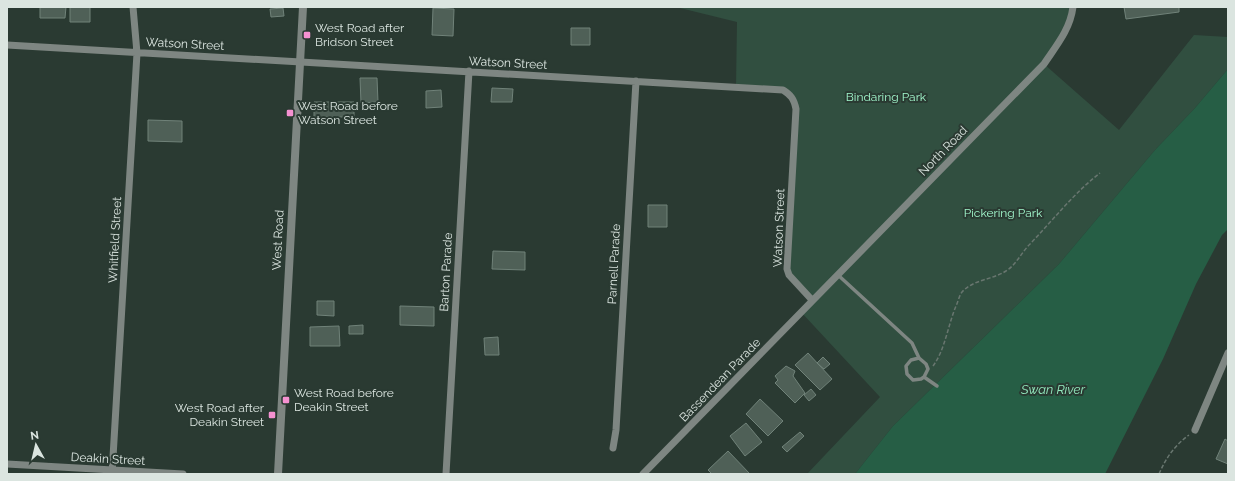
<svg xmlns="http://www.w3.org/2000/svg" width="1235" height="481" font-family="Raleway,sans-serif">
  <style>
    .green { fill: #314f40 }
    .water { fill: #265e45 }
    .building { fill: #4f6057; stroke: #708279 }
    .lines { fill: none; stroke-linecap: round; stroke-linejoin: round }
    .path { stroke: #68766f; stroke-width: 1.5; stroke-dasharray: 4 2; stroke-linecap: butt }
    .service { stroke: #7e8682; stroke-width: 3.5 }
    .minor { stroke: #7e8682; stroke-width: 7 }
    .tertiary { stroke: #7e8682; stroke-width: 8 }
    .poi-dot { fill: #f591d1; stroke: #2a3a32; stroke-width: 1.5 }
    .labels { text-anchor: middle; stroke-width: 4; stroke-linejoin: round; paint-order: stroke }
    .poi-label { font-size: 12px; fill: #dbe5e0; stroke: #2a3a32; text-anchor: start }
    .street-label { font-size: 12px; fill: #dbe5e0; stroke: #2a3a32 }
    .park-label { font-size: 12px; fill: #a2f8cd; stroke: #2a3a32 }
    .water-label { font-size: 13px; font-style: italic; fill: #93e9be; stroke: #2a3a32 }
  </style>
  <rect width="100%" height="100%" fill="#2a3a32"/>
  <path class="green" d="M676 7H1073L1071 18 1044 64 1119 130 1194 35 1228 37V69L1195 108 1155 150 1059 264 893 426 855 474H807L880 397 801 312 812 300 789 275 796 109 789 94 736 87 737 22Z"/>
  <path class="water" d="M1228 69V229L1222 235 1196 284 1163 359 1105 474H855L893 426 1059 264 1155 150 1195 108Z"/>
  <path class="building" d="M40 7H66L65 18H40Z
    M70 7H90V22H70Z
    M1124 7H1179V12L1126 19Z
    M283 8 284 16 271 17 270 9Z
    M433 8 454 9 453 36 432 35Z
    M571 28H590V45H571Z
    M360 78H377L378 102 361 103Z
    M492 88 513 89 512 102H491Z
    M441 90 442 107 426 108V91Z
    M314 102H354V117H314Z
    M148 120 182 121V142L148 141Z
    M648 205H667V227H648Z
    M493 251 525 252V270L492 269Z
    M317 301H334V316L317 315Z
    M400 306 434 307V326L400 325Z
    M363 325V334H349V326Z
    M339 326 340 346H310V327Z
    M498 337 499 355H485L484 338Z
    M808 353 832 379 820 390 795 365Z
    M823 357 830 364 824 369 817 363Z
    M786 366 795 371 793 376 805 393 795 403 775 383 778 380 775 376Z
    M811 389 816 395 809 401 804 395Z
    M760 399 783 421 768 436 746 414Z
    M746 423 762 442 745 456 730 436Z
    M800 432 804 436 787 452 782 447Z
    M1225 439 1228 441V464L1216 459Z
    M728 451 750 474H712L708 470Z"/>
  <g class="lines">
    <path class="path" d="M933 366C945 350 948 325 956 306 958 302 959 296 962 292 974 279 992 280 1006 271 1016 265 1021 253 1030 244 1053 220 1074 193 1100 173
      M1159 474C1166 458 1174 446 1189 435"/>
    <path class="service" d="M838 275 912 343 919 358 926 364 928 369 924 377 921 379 913 380 907 374 906 366 911 360 919 358
      M924 377 937 386"/>
    <path class="minor" d="M7 45 783 90C791 95 794 99 796 109L787 269 789 275 812 300
      M1195 430 1228 353
      M613 448 616 430 636 81
      M7 464 183 474
      M112 474 137 53 133 7
      M446 474 469 71
      M643 474 1044 64C1056 46 1070 30 1073 7"/>
    <path class="tertiary" d="M278 474 303 7"/>
  </g>
  <g class="poi-dot">
    <rect x="303" y="31" width="8" height="8" rx="2"/>
    <rect x="286" y="109" width="8" height="8" rx="2"/>
    <rect x="282" y="396" width="8" height="8" rx="2"/>
    <rect x="268" y="411" width="8" height="8" rx="2"/>
  </g>
  <g class="labels">
    <g class="poi-label">
      <text x="315" y="32">West Road after<tspan x="315" dy="14">Bridson Street</tspan></text>
      <text x="298" y="110">West Road before<tspan x="298" dy="14">Watson Street</tspan></text>
      <text x="294" y="397">West Road before<tspan x="294" dy="14">Deakin Street</tspan></text>
      <text x="264" y="412" text-anchor="end">West Road after<tspan x="264" dy="14">Deakin Street</tspan></text>
    </g>
    <g class="street-label">
      <text transform="translate(185 44) rotate(3)" y="4">Watson Street</text>
      <text transform="translate(508 63) rotate(3)" y="4">Watson Street</text>
      <text transform="translate(943 151) rotate(-46)" y="4">North Road</text>
      <text transform="translate(779 228) rotate(-88)" y="4">Watson Street</text>
      <text transform="translate(115 240) rotate(-87)" y="4">Whitfield Street</text>
      <text transform="translate(278 240) rotate(-87)" y="4">West Road</text>
      <text transform="translate(614 264) rotate(-87)" y="4">Parnell Parade</text>
      <text transform="translate(446 272) rotate(-87)" y="4">Barton Parade</text>
      <text transform="translate(720 380) rotate(-46)" y="4">Bassendean Parade</text>
      <text transform="translate(108 459) rotate(3)" y="4">Deakin Street</text>
    </g>
    <g class="park-label">
      <text x="886" y="101">Bindaring Park</text>
      <text x="1003" y="217">Pickering Park</text>
    </g>
    <g class="water-label">
      <text x="1053" y="394">Swan River</text>
    </g>
  </g>
  <rect width="1235" height="481" fill="none" stroke="#dbe5e0" stroke-width="16"/>
  <g transform="translate(36 445) rotate(352)" stroke="#2a3a32" stroke-width="3" paint-order="stroke">
  <path d="M0-3L7 15L0 10L-7 15Z" fill="#dbe5e0"/>
  <text y="-6" font-size="11" font-weight="bold" text-anchor="middle" fill="#dbe5e0">N</text>
  </g>
</svg>
